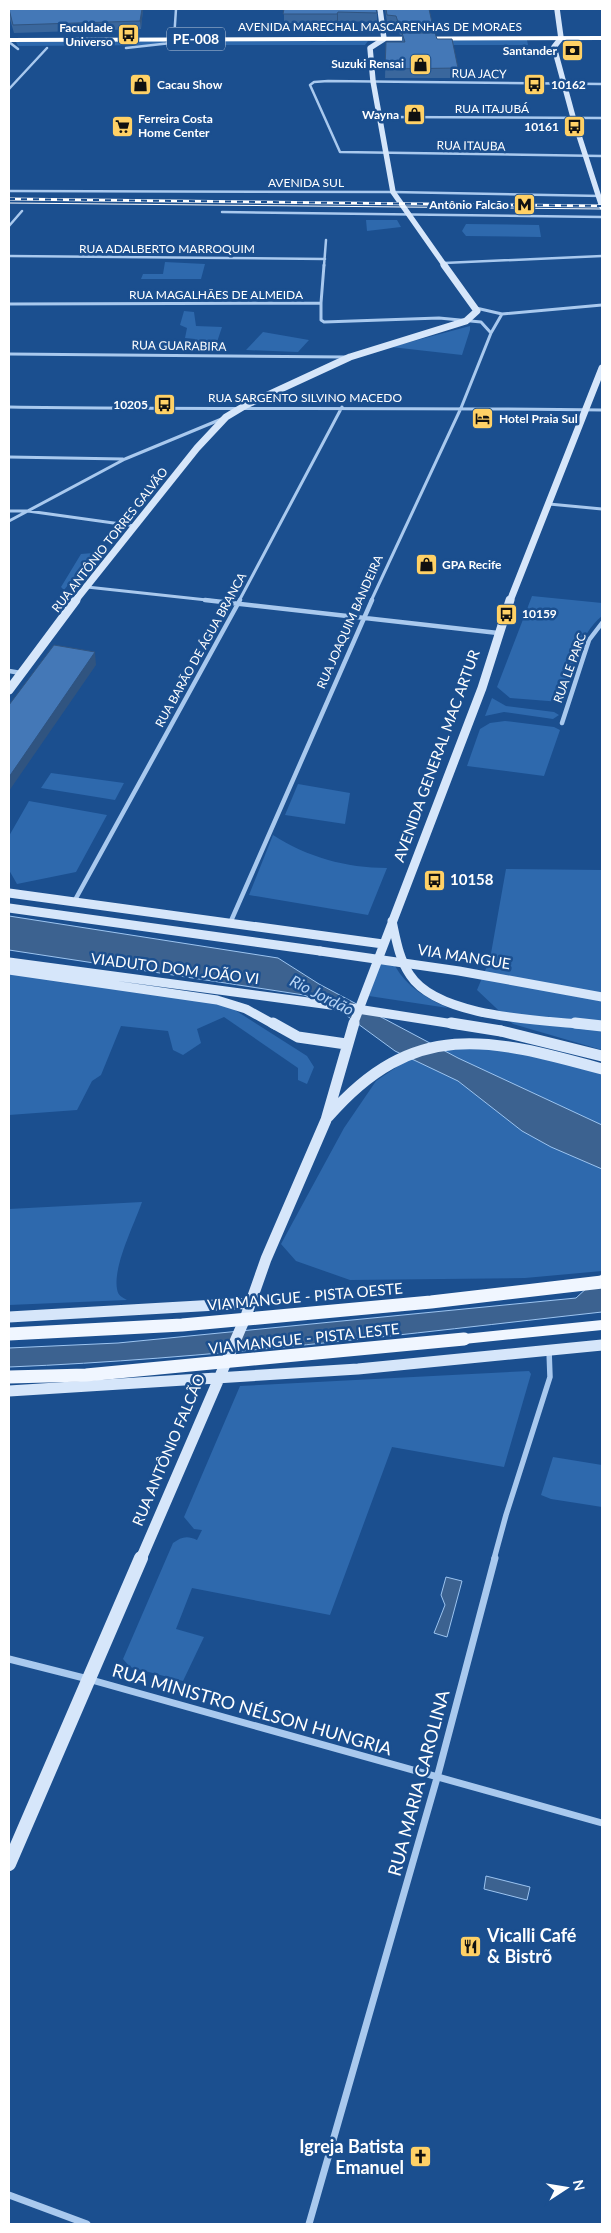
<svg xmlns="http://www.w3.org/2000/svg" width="611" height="2233" font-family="Lato,sans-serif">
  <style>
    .green { fill: #2e69ad }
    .water { fill: #3c6290; stroke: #9cc4f0 }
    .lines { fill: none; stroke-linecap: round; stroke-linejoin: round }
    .street-far4 { stroke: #a9c9ee; stroke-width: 2.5 }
    .street-far3 { stroke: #a9c9ee; stroke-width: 3 }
    .street-far2 { stroke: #a9c9ee; stroke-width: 4.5 }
    .street-far1 { stroke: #a9c9ee; stroke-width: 5.5 }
    .street { stroke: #a9c9ee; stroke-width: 7 }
    .secondary-far4 { stroke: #d6e6fa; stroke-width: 5.5 }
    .secondary-far3 { stroke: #d6e6fa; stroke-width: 7 }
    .secondary-far2 { stroke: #d6e6fa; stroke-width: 9 }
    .secondary-far1 { stroke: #d6e6fa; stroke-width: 11 }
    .secondary { stroke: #d6e6fa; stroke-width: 14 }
    .primary { fill: #f0f6ff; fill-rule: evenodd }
    .highway { fill: #fff; fill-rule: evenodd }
    .tram { stroke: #fff; stroke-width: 1 }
    .rail-casing { stroke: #fff; stroke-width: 3 }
    .rail { stroke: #1b4f8f; stroke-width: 2; stroke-dasharray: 6; stroke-linecap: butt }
    .secondary-bridge-far1 { stroke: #d6e6fa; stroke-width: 9 }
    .secondary-bridge { stroke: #d6e6fa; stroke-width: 11 }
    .primary-bridge { stroke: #f0f6ff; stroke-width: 13 }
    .wall { fill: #3a679d }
    .shaded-wall { fill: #305480 }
    .building { fill: #4478b7; stroke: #305480 }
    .labels { text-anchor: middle; stroke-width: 5; stroke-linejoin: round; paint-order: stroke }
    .far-street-label { font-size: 12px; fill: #fff; stroke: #1b4f8f }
    .far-poi-label { font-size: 12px; font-weight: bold; fill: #fff; stroke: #1b4f8f; text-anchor: end }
    .shield { fill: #1b4f8f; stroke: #bbcadd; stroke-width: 1 }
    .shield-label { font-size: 14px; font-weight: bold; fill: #fff }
    .street-label { font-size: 15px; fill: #fff; stroke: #1b4f8f }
    .poi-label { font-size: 15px; font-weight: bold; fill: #fff; stroke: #1b4f8f; text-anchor: start }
    .water-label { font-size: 16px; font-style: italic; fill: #b5d3f5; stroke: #1b4f8f }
    .near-street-label { font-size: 18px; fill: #fff; stroke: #1b4f8f }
    .near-poi-label { font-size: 18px; font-weight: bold; fill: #fff; stroke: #1b4f8f; text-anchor: start }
  </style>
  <rect width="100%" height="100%" fill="#1b4f8f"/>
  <path class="green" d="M177 40 368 41 365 45H176Z
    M423 40H527L528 45H422Z
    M165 41 162 45 18 46 16 42Z
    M366 220H397L401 227 367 231Z
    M466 224 539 225 541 237 466 236 462 231Z
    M165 262 205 264 201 279H141L143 274H163Z
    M184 311 194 312 196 326 222 327 214 351H193L195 339 185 338 187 328 180 325Z
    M470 326V330L462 355 391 347Z
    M263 332 309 340 298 352 246 350Z
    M93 553 64 590 61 587 81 554Z
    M532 596 602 603V616C578 635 573 671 564 700L561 702 510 698 497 687Z
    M492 698 506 706 554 712 559 715 553 719 504 712 485 716Z
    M505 721 554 727 560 730 544 776 467 766 480 729 490 723Z
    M51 773 124 783 115 800 41 788Z
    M298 784 350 793 345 824 285 815Z
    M29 801 107 815 76 872 17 884 9 870V836Z
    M273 835C307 857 346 868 387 868L368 915 249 895Z
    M506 869 602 870V1050L513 1024 477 990 490 959Z
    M380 964 395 966C407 987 426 998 448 1008L369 996Z
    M9 973 227 1005 307 1056 314 1067 307 1084 298 1080V1068L224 1017 197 1029 201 1043 183 1055 173 1050 168 1031 121 1026 101 1075 92 1081 77 1110 9 1115Z
    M480 1046 602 1070V1271L525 1278 350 1280 296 1261 281 1244 344 1128 376 1081 410 1058 443 1049Z
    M142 1202C134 1225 113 1266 117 1289 118 1296 122 1297 127 1300L9 1305V1209Z
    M529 1371 531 1374 504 1467 392 1447 330 1615 192 1588 176 1629 204 1637 183 1681 130 1667 123 1659 173 1543C181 1537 187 1535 197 1540L202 1530 194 1529 184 1517 240 1386Z
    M553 1457 602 1465V1507L551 1499 541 1495Z"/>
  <path class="water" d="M9 916 278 958 319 984 458 1058 602 1125V1169L551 1147 522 1131 458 1081 395 1051 339 1010 304 995 9 950Z
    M602 1274V1312C405 1334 208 1359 9 1367V1348L118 1343 576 1298Z
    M446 1577 462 1581 447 1637 434 1633 445 1605 441 1595Z
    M486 1876 530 1887 527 1900 484 1889Z"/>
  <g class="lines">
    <path class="street-far4" d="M9 42 18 49
      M126 48 171 43 174 39 176 9
      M602 84 328 81 314 82 310 85 340 152 602 156
      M9 89 47 48
      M381 117 602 118
      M9 191 393 192 602 196
      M222 212 602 217
      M9 226 22 211
      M9 256 325 259
      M444 263 602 256
      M324 266 326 240"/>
    <path class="street-far3" d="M321 303 324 265
      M9 304 321 303V320L324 322 439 318 481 322 491 333 461 408 371 601
      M476 308 502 314 602 305
      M491 333 502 314
      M9 354 346 357
      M9 407C207 410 404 407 602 410
      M9 457 123 459
      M549 504 602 509
      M9 511H28L135 526
      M9 521 125 459 224 418
      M87 587 216 601
      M239 601 342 407"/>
    <path class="street-far2" d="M205 600 498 633
      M9 671 21 673
      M562 723 589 640 602 623
      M75 900 240 600
      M231 921 372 600"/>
    <path class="street-far1" d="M494 1559 506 1515 550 1377 549 1350"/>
    <path class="street" d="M9 1659 88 1679 602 1823
      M9 2195 87 2224
      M309 2224 437 1778 495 1558"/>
    <path class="secondary-far4" d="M380 9 384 39 370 48 373 81 393 192 445 266
      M557 9 561 38 554 47 573 117 602 207"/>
    <path class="secondary-far3" d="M75 601 197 448 226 417 246 405 350 357 466 321 477 311 444 265
      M510 601 602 368"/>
    <path class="secondary-far2" d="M9 690 76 600
      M9 893 383 944
      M9 908 320 951
      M392 921C396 939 399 959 410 975 438 1018 541 1020 589 1025
      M9 962 338 1006
      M9 970 217 1000 246 1009 275 1025
      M353 1025 482 688 510 600"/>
    <path class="secondary-far1" d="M273 1023 298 1037 346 1044
      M575 1023 602 1026
      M501 1031 602 1056
      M328 1117C414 1018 489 1038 602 1069
      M9 1317 251 1303
      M9 1391 358 1369 602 1345
      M141 1559 246 1316 266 1259 326 1120 354 1023"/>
    <path class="secondary" d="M9 1864 141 1558"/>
    <path class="primary" d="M602 1320V1330L464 1344 459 1342 457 1339 459 1336 464 1334Z"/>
    <path class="highway" d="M602 36V40L9 42V38Z"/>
    <path class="tram" d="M9 203 602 209"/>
    <defs>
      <path id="rail" d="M9 199 602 206"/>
    </defs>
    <use href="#rail" class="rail-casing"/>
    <use href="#rail" class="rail"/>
    <path class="secondary-bridge-far1" d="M320 951 459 971 602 997
      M338 1006 460 1025"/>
    <path class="secondary-bridge" d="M451 1023 501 1031"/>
    <path class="primary-bridge" d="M9 1334 182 1325 431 1302 602 1282
      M9 1377 86 1375 464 1339"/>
  </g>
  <path class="wall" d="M9 9H143L141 29 14 33 9 16Z
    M284 9 377 13V22L338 21 337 23H284Z
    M385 9H429L433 27V33L458 68V78H385L386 42H402V35H400L396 23 387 22Z"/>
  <path class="shaded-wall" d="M142 9H143L141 29 140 21Z
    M338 12V21L337 23V14Z
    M95 652 96 665 9 791V777Z"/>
  <path class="building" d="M9 9H142L140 21 13 25Z
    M284 9H376L377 13 338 12 337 14H283Z
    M386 9H429L433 27 400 28 396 16 387 15Z
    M402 33H435L437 39H452L458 68 385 69 386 42H405Z
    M54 645 95 652 9 777V705Z"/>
  <defs>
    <symbol id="bus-square" viewBox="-11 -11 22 22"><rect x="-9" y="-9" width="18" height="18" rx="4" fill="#ffd166" stroke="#1b4f8f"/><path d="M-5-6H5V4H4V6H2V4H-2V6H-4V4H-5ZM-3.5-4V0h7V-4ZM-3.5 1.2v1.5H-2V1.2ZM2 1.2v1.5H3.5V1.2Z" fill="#111"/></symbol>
    <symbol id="bank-square" viewBox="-11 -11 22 22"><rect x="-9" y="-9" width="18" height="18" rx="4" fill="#ffd166" stroke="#1b4f8f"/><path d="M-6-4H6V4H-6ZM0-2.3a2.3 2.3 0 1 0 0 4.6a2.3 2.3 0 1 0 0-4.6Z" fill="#111"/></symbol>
    <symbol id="shop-square" viewBox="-11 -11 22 22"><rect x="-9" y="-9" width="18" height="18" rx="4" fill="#ffd166" stroke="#1b4f8f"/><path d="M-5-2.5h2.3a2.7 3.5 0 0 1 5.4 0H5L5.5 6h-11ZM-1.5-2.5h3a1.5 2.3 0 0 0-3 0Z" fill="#111"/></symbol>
    <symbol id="supermarket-square" viewBox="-11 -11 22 22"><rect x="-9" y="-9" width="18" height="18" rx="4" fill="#ffd166" stroke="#1b4f8f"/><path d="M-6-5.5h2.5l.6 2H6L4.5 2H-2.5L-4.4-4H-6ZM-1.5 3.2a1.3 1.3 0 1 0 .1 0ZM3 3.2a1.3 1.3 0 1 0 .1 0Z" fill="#111"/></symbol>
    <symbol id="metro-square" viewBox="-11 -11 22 22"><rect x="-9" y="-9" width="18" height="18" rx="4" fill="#ffd166" stroke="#1b4f8f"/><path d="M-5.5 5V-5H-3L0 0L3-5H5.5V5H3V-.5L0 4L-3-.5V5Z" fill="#111"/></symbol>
    <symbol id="hotel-square" viewBox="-11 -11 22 22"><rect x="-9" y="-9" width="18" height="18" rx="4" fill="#ffd166" stroke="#1b4f8f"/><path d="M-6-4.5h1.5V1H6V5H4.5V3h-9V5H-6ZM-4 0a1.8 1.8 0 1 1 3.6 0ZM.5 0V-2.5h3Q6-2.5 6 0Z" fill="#111"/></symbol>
    <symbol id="restaurant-square" viewBox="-11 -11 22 22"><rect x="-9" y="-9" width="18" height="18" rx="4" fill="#ffd166" stroke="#1b4f8f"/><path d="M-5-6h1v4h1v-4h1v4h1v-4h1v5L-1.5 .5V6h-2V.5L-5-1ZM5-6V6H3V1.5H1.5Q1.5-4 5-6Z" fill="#111"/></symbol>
    <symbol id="church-square" viewBox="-11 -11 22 22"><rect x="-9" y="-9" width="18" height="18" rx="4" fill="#ffd166" stroke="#1b4f8f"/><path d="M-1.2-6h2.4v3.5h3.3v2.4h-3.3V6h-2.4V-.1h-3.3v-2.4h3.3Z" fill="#111"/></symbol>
  </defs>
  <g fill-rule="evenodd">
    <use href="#bus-square" x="116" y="22" width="25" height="25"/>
    <use href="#bank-square" x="560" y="38" width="25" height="25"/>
    <use href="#shop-square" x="408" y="52" width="25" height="25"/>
    <use href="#shop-square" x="128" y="72" width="25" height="25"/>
    <use href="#bus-square" x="522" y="72" width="25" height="25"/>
    <use href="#shop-square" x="402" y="102" width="25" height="25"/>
    <use href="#supermarket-square" x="110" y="114" width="25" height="25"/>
    <use href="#bus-square" x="562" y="114" width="25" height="25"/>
    <use href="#metro-square" x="512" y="192" width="25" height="25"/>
    <use href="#bus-square" x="152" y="392" width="25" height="25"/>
    <use href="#hotel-square" x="470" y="406" width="25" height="25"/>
    <use href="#shop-square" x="414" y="552" width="25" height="25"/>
    <use href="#bus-square" x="494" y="602" width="25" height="25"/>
    <use href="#bus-square" x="422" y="868" width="25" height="25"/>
    <use href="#restaurant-square" x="458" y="1934" width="25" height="25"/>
    <use href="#church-square" x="408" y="2144" width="25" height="25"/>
  </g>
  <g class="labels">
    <g class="far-street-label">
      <text x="380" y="31">AVENIDA MARECHAL MASCARENHAS DE MORAES</text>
      <text transform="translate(479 74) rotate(1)" y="4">RUA JACY</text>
      <text x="492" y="113">RUA ITAJUBÁ</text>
      <text transform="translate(471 146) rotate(1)" y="4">RUA ITAUBA</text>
      <text x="306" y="187">AVENIDA SUL</text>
      <text x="167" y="253">RUA ADALBERTO MARROQUIM</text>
      <text x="216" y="299">RUA MAGALHÃES DE ALMEIDA</text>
      <text transform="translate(179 346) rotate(1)" y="4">RUA GUARABIRA</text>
      <text x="305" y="402">RUA SARGENTO SILVINO MACEDO</text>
      <text transform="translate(110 540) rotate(-52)" y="4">RUA ANTÔNIO TORRES GALVÃO</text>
      <text transform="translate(350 622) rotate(-66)" y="4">RUA JOAQUIM BANDEIRA</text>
      <text transform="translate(201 650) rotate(-61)" y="4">RUA BARÃO DE ÁGUA BRANCA</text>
      <text transform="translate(570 668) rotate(-70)" y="4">RUA LE PARC</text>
    </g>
    <g class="far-poi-label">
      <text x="113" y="32">Faculdade<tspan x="113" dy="14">Universo</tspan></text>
      <text x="557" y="55">Santander</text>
      <text x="404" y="68">Suzuki Rensai</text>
      <text x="157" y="89" text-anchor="start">Cacau Show</text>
      <text x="551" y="89" text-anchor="start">10162</text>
      <text x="399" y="119">Wayna</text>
      <text x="138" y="123" text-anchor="start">Ferreira Costa<tspan x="138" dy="14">Home Center</tspan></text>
      <text x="559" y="131">10161</text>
      <text x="509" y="209">Antônio Falcão</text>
      <text x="148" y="409">10205</text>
      <text x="499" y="423" text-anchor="start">Hotel Praia Sul</text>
      <text x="442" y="569" text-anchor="start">GPA Recife</text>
      <text x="522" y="618" text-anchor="start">10159</text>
    </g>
    <rect class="shield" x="167" y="27.5" width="58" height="23" rx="4"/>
    <g class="shield-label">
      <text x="196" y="44">PE-008</text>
    </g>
    <g class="street-label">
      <text transform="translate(437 756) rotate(-70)" y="5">AVENIDA GENERAL MAC ARTUR</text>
      <text transform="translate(464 957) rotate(9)" y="5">VIA MANGUE</text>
      <text transform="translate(175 969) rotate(7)" y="5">VIADUTO DOM JOÃO VI</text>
      <text transform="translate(305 1297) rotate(-5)" y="5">VIA MANGUE - PISTA OESTE</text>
      <text transform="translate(304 1339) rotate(-6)" y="5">VIA MANGUE - PISTA LESTE</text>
      <text transform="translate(169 1450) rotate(-67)" y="5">RUA ANTÔNIO FALCÃO</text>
    </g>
    <g class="poi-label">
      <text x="450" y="885">10158</text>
    </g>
    <g class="water-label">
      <text transform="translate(322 995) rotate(27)" y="6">Rio Jordão</text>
    </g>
    <g class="near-street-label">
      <text transform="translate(252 1710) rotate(16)" y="6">RUA MINISTRO NÉLSON HUNGRIA</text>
      <text transform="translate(419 1783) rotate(-75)" y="6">RUA MARIA CAROLINA</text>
    </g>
    <g class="near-poi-label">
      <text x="487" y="1942">Vicalli Café<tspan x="487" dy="21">&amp; Bistrõ</tspan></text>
      <text x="404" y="2153" text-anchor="end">Igreja Batista<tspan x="404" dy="21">Emanuel</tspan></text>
    </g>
  </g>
  <rect width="611" height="2233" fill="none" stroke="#ffffff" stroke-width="20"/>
  <g transform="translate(566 2188) rotate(78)" stroke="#1b4f8f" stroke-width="4" paint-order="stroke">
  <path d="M0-4L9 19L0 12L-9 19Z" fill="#ffffff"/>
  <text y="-8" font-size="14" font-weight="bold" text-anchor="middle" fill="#ffffff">N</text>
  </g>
</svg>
